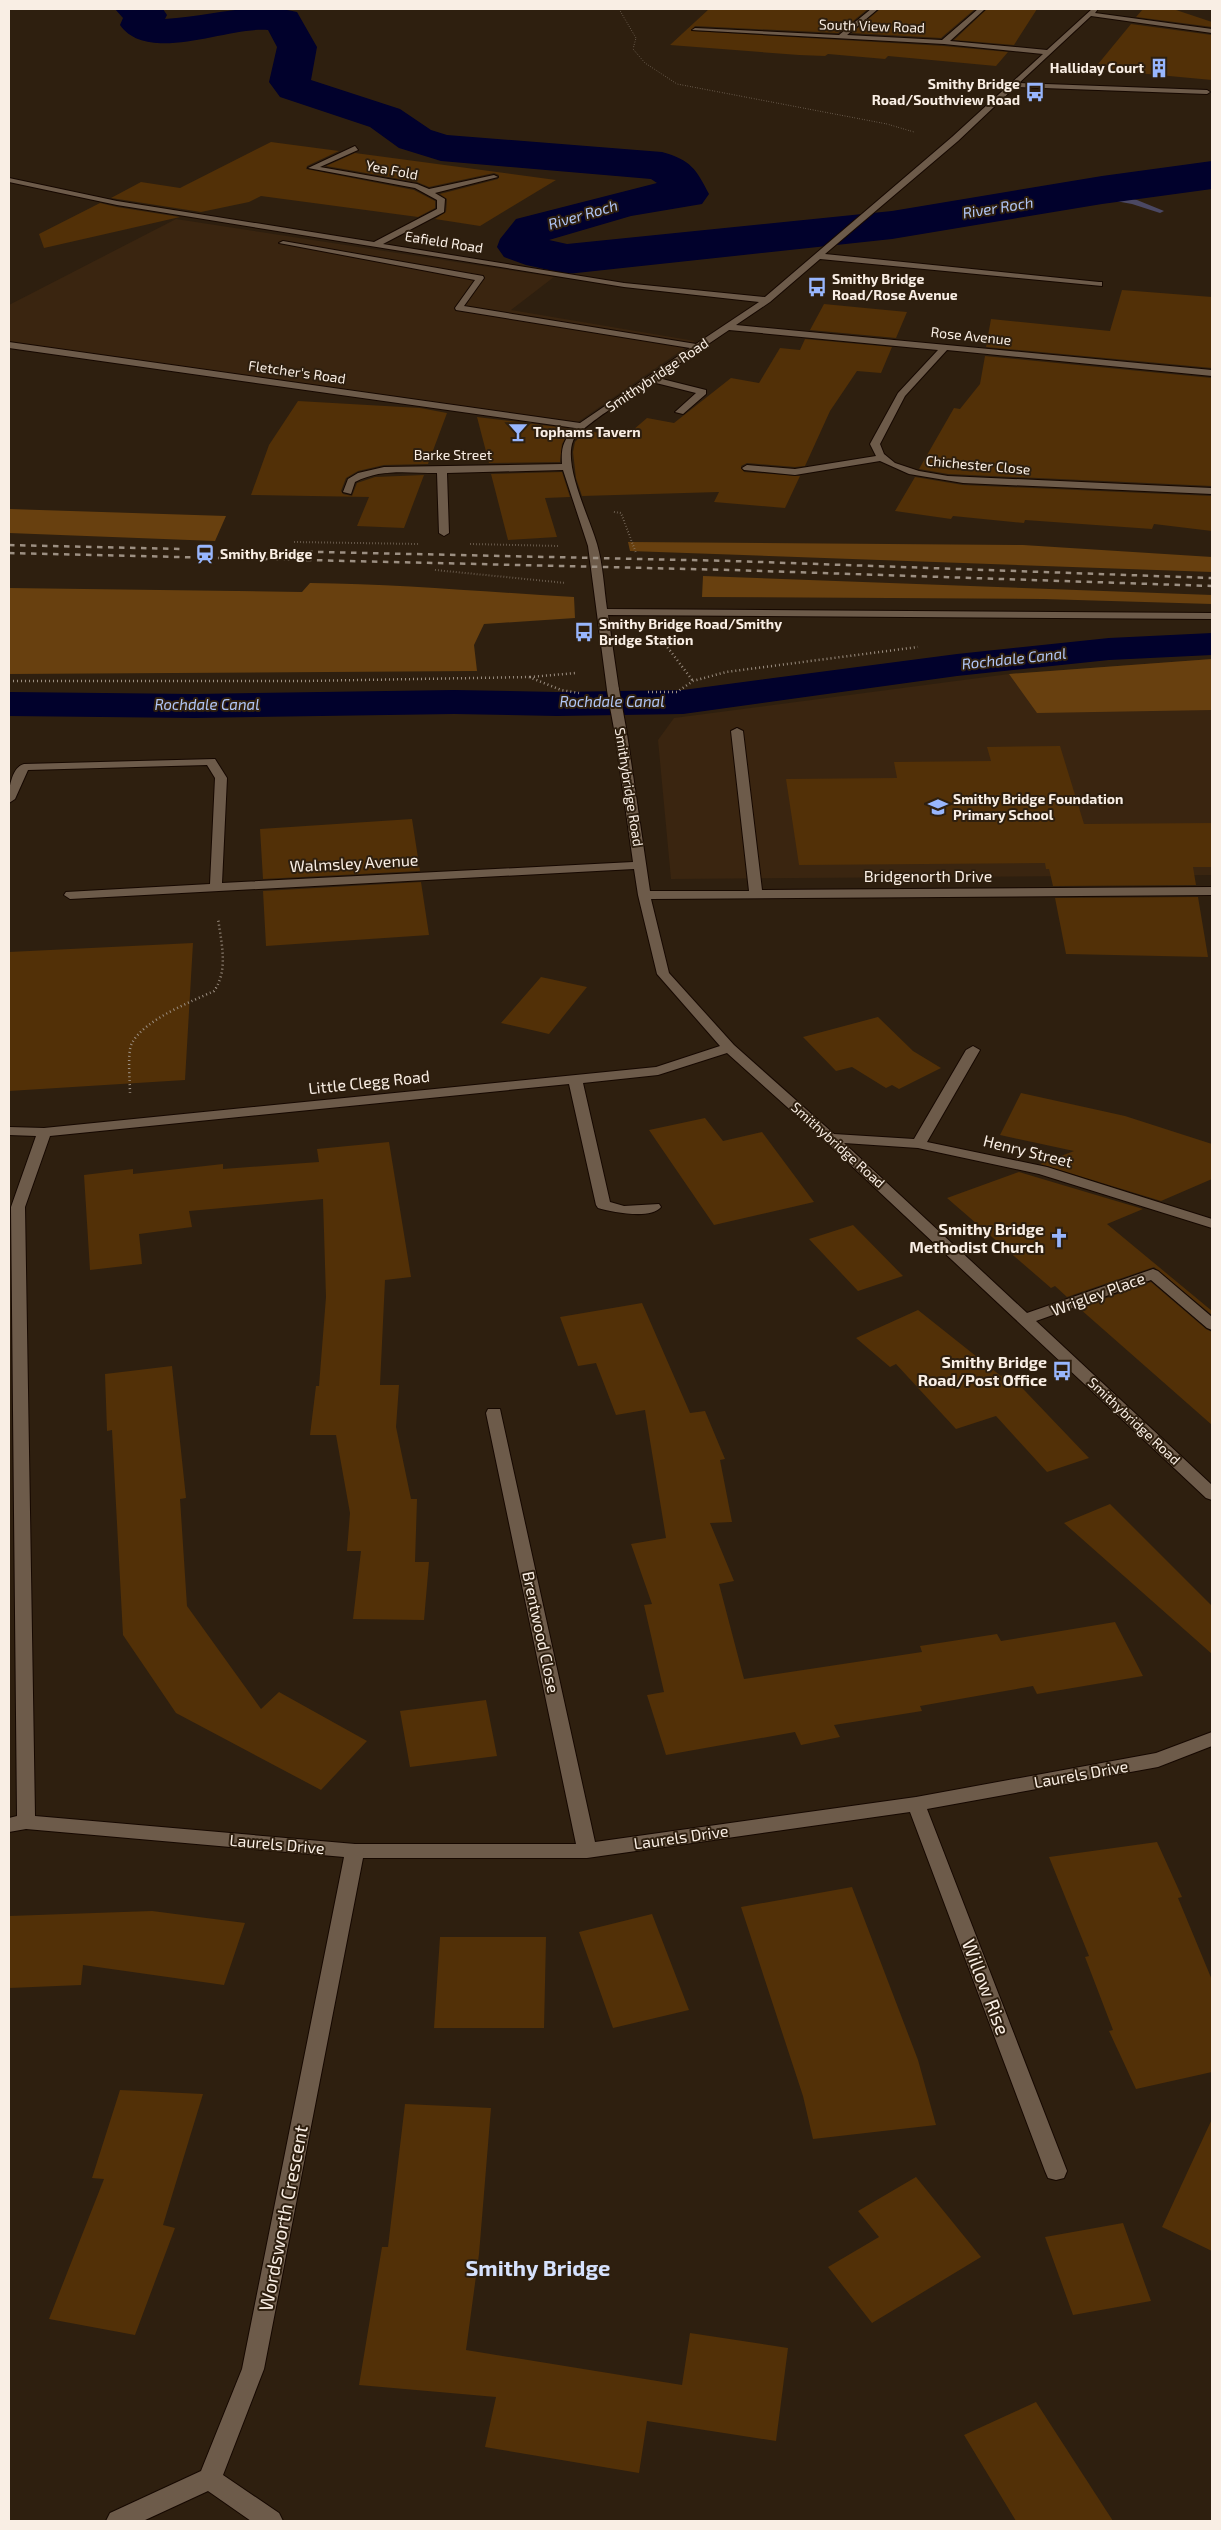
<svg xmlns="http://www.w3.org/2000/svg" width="1221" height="2530" font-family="'Exo 2',sans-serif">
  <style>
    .built { fill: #3a2510 }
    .green { fill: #68400f }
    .water { fill: #01012c; stroke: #4b4863 }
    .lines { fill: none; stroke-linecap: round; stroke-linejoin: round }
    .stream { fill: #4b4863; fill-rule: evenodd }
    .canal { fill: #01012c; fill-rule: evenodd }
    .river { fill: #01012c; fill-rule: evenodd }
    .building { fill: #523007 }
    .minor-casing { stroke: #160800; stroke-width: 2 }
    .path-far2 { stroke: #9b8e81; stroke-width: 1; stroke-dasharray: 0.5 2; stroke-linecap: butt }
    .path-far1 { stroke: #9b8e81; stroke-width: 2; stroke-dasharray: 0.5 2.5; stroke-linecap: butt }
    .path { stroke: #9b8e81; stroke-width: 2.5; stroke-dasharray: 1 3; stroke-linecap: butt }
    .minor { fill: #6d5b4a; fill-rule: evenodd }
    .rail { stroke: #9c8f82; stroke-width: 2.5; stroke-dasharray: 5.5 5.5; stroke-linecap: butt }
    .minor-bridge-casing { stroke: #160800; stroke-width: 14; stroke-linecap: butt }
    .minor-bridge { stroke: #6d5b4a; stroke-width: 12 }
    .labels { text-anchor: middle; stroke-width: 4; stroke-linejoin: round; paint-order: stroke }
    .far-street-label { font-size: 14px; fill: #f9eee4; stroke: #2e1f0f }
    .far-poi-label { font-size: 14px; font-weight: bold; fill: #f9eee4; stroke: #2e1f0f; text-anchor: start }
    .far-water-label { font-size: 15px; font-style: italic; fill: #b1c6f6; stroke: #2e1f0f }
    .street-label { font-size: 16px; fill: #f9eee4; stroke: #2e1f0f }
    .poi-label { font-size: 16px; font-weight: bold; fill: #f9eee4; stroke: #2e1f0f; text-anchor: end }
    .near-street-label { font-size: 19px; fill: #f9eee4; stroke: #2e1f0f }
    .near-quarter-label { font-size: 22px; font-weight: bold; fill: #d6e2fe; stroke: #2e1f0f }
  </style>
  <rect width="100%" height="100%" fill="#2e1f0f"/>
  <path class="built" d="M176 219 554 277 511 310 695 341 578 422 9 342V305Z
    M1212 659V875L671 879 658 740 674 718 1009 674Z"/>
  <path class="green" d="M9 509 226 516 215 541 9 533Z
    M628 542 1023 545 1212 557V572L630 551Z
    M703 576 1212 595V604L1043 599 702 597Z
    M310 583C398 584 486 592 574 597L575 618 484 624 474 645 477 671 9 674V588L302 592Z
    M1212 659V710L1037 713 1009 674Z"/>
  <path class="water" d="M123 9H156L165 13 127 20Z"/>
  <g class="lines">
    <path class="stream" d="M1086 191 1137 200 1164 211 1160 213 1132 204 1083 195V191Z"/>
    <path class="canal" d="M1212 633V655L1109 660 957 676 683 714 557 716 454 714 195 718 9 716V692L195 694 454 690 557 692 683 690 957 654 1109 638Z"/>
    <path class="river" d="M115 9H163L167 15 165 19C209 17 253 1 297 12L317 47 311 80 400 109 431 130 447 135 662 152C691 160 696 169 709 194L702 204 631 216 549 240 567 244 892 211 1102 176 1212 161V189L1102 204 892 239 567 274 526 265 504 257 497 247 500 239 516 219 657 183 651 179 441 161 399 148 370 127 280 97 269 82 277 47 268 30C229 26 148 65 120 25L123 18Z"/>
  </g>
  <path class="building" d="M709 9H868L838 33 695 26 691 31 944 46 1008 52 996 66 888 56 885 59 828 54 825 56 799 55 670 45Z
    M880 9H975L941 38 852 33Z
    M987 9H1037L1014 45 954 40Z
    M1143 9H1173L1212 22V27L1136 17Z
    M1131 24 1212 35V80L1094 69Z
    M271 142 339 151 307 166 306 169 414 190 435 201V208L418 217 261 196 249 202 201 212 111 198 141 182 180 188Z
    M355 153 556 180 480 226 435 219 446 212 447 199 440 194 498 179 499 175 494 173 429 187 417 182 326 166Z
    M100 203 117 207 180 217 44 248 39 234Z
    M1122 290 1212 297V368L986 347 991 319 1110 331Z
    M824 304 865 308 907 312 896 338 810 330Z
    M805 339 892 347 881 373 857 371 830 411 805 466 795 467 747 463 741 466 744 472 800 476 785 508 714 502 719 492 582 496 576 478 573 452 575 442 585 431 626 436 647 418 674 423 731 378 759 383 780 348 800 350Z
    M985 356 1212 378V486L948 474 919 469 954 408 960 409 980 384Z
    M298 401 420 408 447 413 428 464 384 465 358 471 346 478 341 491 343 494 352 496 357 483 375 477 424 475 404 528 357 526 369 497 251 495 269 445Z
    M477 417 558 427 571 429 562 444 560 462 489 463Z
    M562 472 570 497 545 498 557 537 508 540 491 474Z
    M915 477 963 485 1212 496V531L1154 524 1152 529 1025 520 1024 523 953 516 951 519 895 511Z
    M1060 746 1084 824 1212 823V867H1193L1196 885 1053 886 1049 869H1046L1045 863 799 865 786 779 897 778 894 762 991 761 987 747Z
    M412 819 420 871 263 879 260 829Z
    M421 882 429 935 266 946 263 891Z
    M1198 897 1208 957 1066 954 1055 898Z
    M193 943 185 1080 9 1091V952Z
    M541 977 587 987 549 1034 501 1023Z
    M878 1017 913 1051 941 1068 899 1089 892 1085 886 1088 852 1067 836 1071 803 1037Z
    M1021 1093 1125 1116 1212 1144V1179L1161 1201 1040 1164 1074 1151 1000 1135Z
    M705 1118 723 1141 762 1132 814 1202 714 1225 649 1130Z
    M389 1142 411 1277 385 1280 380 1385H399L396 1427 411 1499H417L415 1562H429L424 1620 353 1619 361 1551H347L350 1513 336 1435H310L316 1386H319L326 1297 323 1199 189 1211 192 1227 139 1234 142 1264 90 1270 84 1175 133 1169V1174L223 1164V1169L319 1162 317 1149Z
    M1019 1172 1143 1209 1107 1224 1212 1311V1315L1154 1267 1067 1297 1055 1286 1051 1288 947 1198Z
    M853 1225 903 1276 858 1291 809 1239Z
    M1151 1282 1206 1329 1212 1332V1425L1079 1308Z
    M642 1303 690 1413 705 1411 725 1459 720 1460 732 1522 710 1523 734 1581 719 1584 744 1679 922 1652 920 1646 997 1634 1001 1641 1115 1622 1143 1676 1037 1694 1033 1686 920 1706 922 1711 834 1725 840 1737 801 1745 795 1732 666 1755 647 1695 664 1692 644 1605 652 1604 631 1544 666 1538 645 1410 616 1415 596 1363 578 1366 560 1317Z
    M918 1310 1001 1376 1008 1373 1089 1458 1047 1472 996 1416 956 1429 896 1364 890 1367 856 1338Z
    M172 1366 186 1498 180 1499 187 1606 261 1709 279 1692 367 1741 321 1790 176 1713 123 1635 112 1430 107 1431 105 1374Z
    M1110 1504 1212 1606V1654L1064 1523Z
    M486 1700 497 1756 410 1767 400 1711Z
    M1157 1842 1182 1897 1178 1898 1212 1980V2072L1136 2089 1109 2031 1113 2030 1085 1957 1089 1956 1049 1857Z
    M852 1887 918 2060 936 2125 813 2139 803 2096 741 1907Z
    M152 1911 245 1923 224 1985 83 1965 81 1985 9 1988V1916Z
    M652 1914 689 2010 613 2028 579 1932Z
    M440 1937H546L544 2028H434Z
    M120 2090 203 2094 163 2225 175 2228 135 2335 49 2319 104 2179 92 2178Z
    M405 2104 491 2108 479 2254 466 2350 682 2385 690 2333 788 2348 776 2441 647 2421 639 2473 485 2447 496 2397 359 2385 382 2247H388Z
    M1212 2119V2251L1162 2227Z
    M916 2177 981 2257 872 2323 828 2267 879 2237 858 2211Z
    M1123 2223 1151 2301 1073 2315 1045 2237Z
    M1036 2402 1113 2521H1016L964 2435Z"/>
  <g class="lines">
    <defs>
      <path id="minor" d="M871 9H878L847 35 942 40 978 9H985L950 41 1047 50 1092 9H1098L1095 13 1212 29V33L1091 16 1019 83 1207 90 1210 92 1207 94 1015 87 958 141 825 254 1099 282H1102V286L820 259 770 302 736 325 1212 370V376L947 350 905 396 880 444 884 454 895 463 919 471 948 476 1212 488V494L963 483 909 474 880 461 795 475 744 470 742 468 747 465 795 469 876 456 870 444 898 393 938 350 729 330 658 378 706 390V394L683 414 675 412 696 393 652 382C636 393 580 426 573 441 563 466 590 519 597 544 603 565 604 588 607 609L1212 613V619L608 615 619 690 613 693 607 690 588 546 563 470 447 473 449 533 444 536 439 533 437 473C409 473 381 468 355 482L351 494 343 492 348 479 358 473 384 467 562 464C561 448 563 440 575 428L9 348V342L580 423 690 348 456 310 455 308 475 280 279 243 283 241 483 276 484 278 464 306 696 344 759 302 624 287 117 205 9 182V178L117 201 374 242 437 209V200L415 188 308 168 355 146 358 150 320 167 417 184 429 189 494 175 498 177 435 193 445 199 444 212 383 244 624 283 765 297 952 137 1043 54 944 44 692 30 695 28 839 35Z
        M737 728 743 731 762 890 1212 887V895L651 899 669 973 734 1045 834 1134 914 1139 966 1050 973 1046 980 1050 927 1142 1047 1167 1212 1219V1228L1039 1174 918 1148 844 1143 1027 1313 1153 1269 1158 1271 1212 1317V1330L1207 1328 1151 1280 1036 1321 1212 1485V1500L1206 1498 825 1141 727 1053 658 1075 583 1083 610 1202 624 1206 659 1204 661 1207C651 1220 612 1212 598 1208L596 1205 569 1084 50 1136 25 1207 35 1816 355 1844H576L486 1413 488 1409H500L595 1842 916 1797 1156 1753 1212 1732V1746L1158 1767 927 1809 1067 2171 1064 2178 1056 2180 1048 2178 1045 2171 910 1812 587 1858H363L264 2369 223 2475 279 2513 283 2521H251L208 2491 143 2521H106L110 2513 201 2471 242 2369 344 1857 26 1829 9 1832V1818L17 1816 11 1207 36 1136 9 1135V1127L44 1128 656 1067 720 1046 657 974 638 895 634 869 70 899 64 895 66 892 210 884 215 778 207 765 28 770 15 799 9 803C8 792 11 767 24 764L215 759 227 778 222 883 633 862 615 734 621 731 627 734 650 891H749L731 731Z"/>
    </defs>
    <use href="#minor" class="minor-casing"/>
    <path class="path-far2" d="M619 9 636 38 633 49 645 63 677 84 887 124 914 132"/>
    <path class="path-far1" d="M614 512 621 513 636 553
      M294 542 418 544
      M470 544 558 546
      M435 570 566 583"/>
    <path class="path" d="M665 644 693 681
      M530 677 576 673
      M9 681H305L529 677 561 690 579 693
      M648 692H677L693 681 726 672 918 647
      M130 1093C130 1082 127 1051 132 1043 145 1019 191 1002 214 991 229 970 221 942 218 918"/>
    <use href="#minor" class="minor"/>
    <path class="rail" d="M9 545 184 549
      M274 551 732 561 1212 578
      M9 553 732 570 1212 586"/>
    <defs>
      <path id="minor-bridge" d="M613 690 621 734"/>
    </defs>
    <use href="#minor-bridge" class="minor-bridge-casing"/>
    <use href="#minor-bridge" class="minor-bridge"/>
  </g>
  <defs>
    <symbol id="building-bare" viewBox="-9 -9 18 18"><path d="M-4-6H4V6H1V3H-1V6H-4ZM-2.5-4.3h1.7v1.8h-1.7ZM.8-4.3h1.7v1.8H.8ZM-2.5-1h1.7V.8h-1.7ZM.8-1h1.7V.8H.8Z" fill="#98b6fd" stroke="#2e1f0f" stroke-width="2.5" paint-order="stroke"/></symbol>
    <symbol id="bus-bare" viewBox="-9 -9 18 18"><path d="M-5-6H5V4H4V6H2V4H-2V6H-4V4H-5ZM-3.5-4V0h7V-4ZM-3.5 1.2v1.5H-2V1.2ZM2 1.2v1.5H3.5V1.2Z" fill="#98b6fd" stroke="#2e1f0f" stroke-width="2.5" paint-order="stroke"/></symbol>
    <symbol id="bar-bare" viewBox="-9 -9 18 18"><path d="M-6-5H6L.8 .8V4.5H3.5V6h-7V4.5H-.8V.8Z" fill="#98b6fd" stroke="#2e1f0f" stroke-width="2.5" paint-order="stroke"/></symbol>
    <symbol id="station-bare" viewBox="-9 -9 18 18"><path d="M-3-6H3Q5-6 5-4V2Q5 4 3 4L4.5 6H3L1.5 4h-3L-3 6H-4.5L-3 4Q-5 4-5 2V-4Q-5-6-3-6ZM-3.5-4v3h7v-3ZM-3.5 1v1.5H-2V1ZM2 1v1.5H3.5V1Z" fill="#98b6fd" stroke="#2e1f0f" stroke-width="2.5" paint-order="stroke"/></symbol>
    <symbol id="school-bare" viewBox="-9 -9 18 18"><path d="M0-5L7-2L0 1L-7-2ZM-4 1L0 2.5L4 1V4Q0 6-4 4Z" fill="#98b6fd" stroke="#2e1f0f" stroke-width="2.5" paint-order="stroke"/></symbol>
    <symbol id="church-bare" viewBox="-9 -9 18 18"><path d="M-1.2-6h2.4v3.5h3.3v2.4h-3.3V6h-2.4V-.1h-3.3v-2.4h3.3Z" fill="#98b6fd" stroke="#2e1f0f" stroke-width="2.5" paint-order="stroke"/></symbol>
  </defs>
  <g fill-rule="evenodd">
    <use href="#building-bare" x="1145" y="54" width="28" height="28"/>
    <use href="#bus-bare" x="1021" y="78" width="28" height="28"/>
    <use href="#bus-bare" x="803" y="273" width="28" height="28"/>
    <use href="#bar-bare" x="504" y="418" width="28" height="28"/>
    <use href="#station-bare" x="191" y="540" width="28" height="28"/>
    <use href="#bus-bare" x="570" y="618" width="28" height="28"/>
    <use href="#school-bare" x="924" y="793" width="28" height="28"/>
    <use href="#church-bare" x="1045" y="1224" width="28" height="28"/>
    <use href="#bus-bare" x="1048" y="1357" width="28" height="28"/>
  </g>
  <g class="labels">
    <g class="far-street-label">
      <text transform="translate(872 26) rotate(2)" y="5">South View Road</text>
      <text transform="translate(392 170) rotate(11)" y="5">Yea Fold</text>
      <text transform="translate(444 242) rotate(9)" y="5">Eafield Road</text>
      <text transform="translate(971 336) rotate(6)" y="5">Rose Avenue</text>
      <text transform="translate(297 372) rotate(8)" y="5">Fletcher's Road</text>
      <text transform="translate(657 375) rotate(-34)" y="5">Smithybridge Road</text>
      <text x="453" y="460">Barke Street</text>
      <text transform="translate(978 465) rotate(5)" y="5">Chichester Close</text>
      <text transform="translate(629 787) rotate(81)" y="5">Smithybridge Road</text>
      <text transform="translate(838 1145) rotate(42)" y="5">Smithybridge Road</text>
      <text transform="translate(1134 1421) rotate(43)" y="5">Smithybridge Road</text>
    </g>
    <g class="far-poi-label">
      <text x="1144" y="73" text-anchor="end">Halliday Court</text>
      <text x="1020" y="89" text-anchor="end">Smithy Bridge<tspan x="1020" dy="16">Road/Southview Road</tspan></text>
      <text x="832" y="284">Smithy Bridge<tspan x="832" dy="16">Road/Rose Avenue</tspan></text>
      <text x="533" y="437">Tophams Tavern</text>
      <text x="220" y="559">Smithy Bridge</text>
      <text x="599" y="629">Smithy Bridge Road/Smithy<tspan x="599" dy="16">Bridge Station</tspan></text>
      <text x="953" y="804">Smithy Bridge Foundation<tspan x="953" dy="16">Primary School</tspan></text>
    </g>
    <g class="far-water-label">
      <text transform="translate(998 208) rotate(-9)" y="5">River Roch</text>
      <text transform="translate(583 215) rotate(-16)" y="5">River Roch</text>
      <text transform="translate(1014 659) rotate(-6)" y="5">Rochdale Canal</text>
      <text x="612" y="707">Rochdale Canal</text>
      <text x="207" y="710">Rochdale Canal</text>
    </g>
    <g class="street-label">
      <text transform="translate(354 863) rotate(-3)" y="6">Walmsley Avenue</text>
      <text x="928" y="882">Bridgenorth Drive</text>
      <text transform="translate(369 1082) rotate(-6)" y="6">Little Clegg Road</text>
      <text transform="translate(1028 1151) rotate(14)" y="6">Henry Street</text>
      <text transform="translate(1098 1294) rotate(-20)" y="6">Wrigley Place</text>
      <text transform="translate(541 1632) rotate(78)" y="6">Brentwood Close</text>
      <text transform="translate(1081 1774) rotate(-10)" y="6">Laurels Drive</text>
      <text transform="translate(681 1837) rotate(-8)" y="6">Laurels Drive</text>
      <text transform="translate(277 1844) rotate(5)" y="6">Laurels Drive</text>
    </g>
    <g class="poi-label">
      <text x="1044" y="1235">Smithy Bridge<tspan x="1044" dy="18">Methodist Church</tspan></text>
      <text x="1047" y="1368">Smithy Bridge<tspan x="1047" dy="18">Road/Post Office</tspan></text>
    </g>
    <g class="near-street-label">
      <text transform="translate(986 1987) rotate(69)" y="7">Willow Rise</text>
      <text transform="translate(283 2218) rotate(-79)" y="7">Wordsworth Crescent</text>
    </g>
    <g class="near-quarter-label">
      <text x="538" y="2276">Smithy Bridge</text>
    </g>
  </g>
  <rect width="1221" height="2530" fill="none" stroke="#f9eee4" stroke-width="20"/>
</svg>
